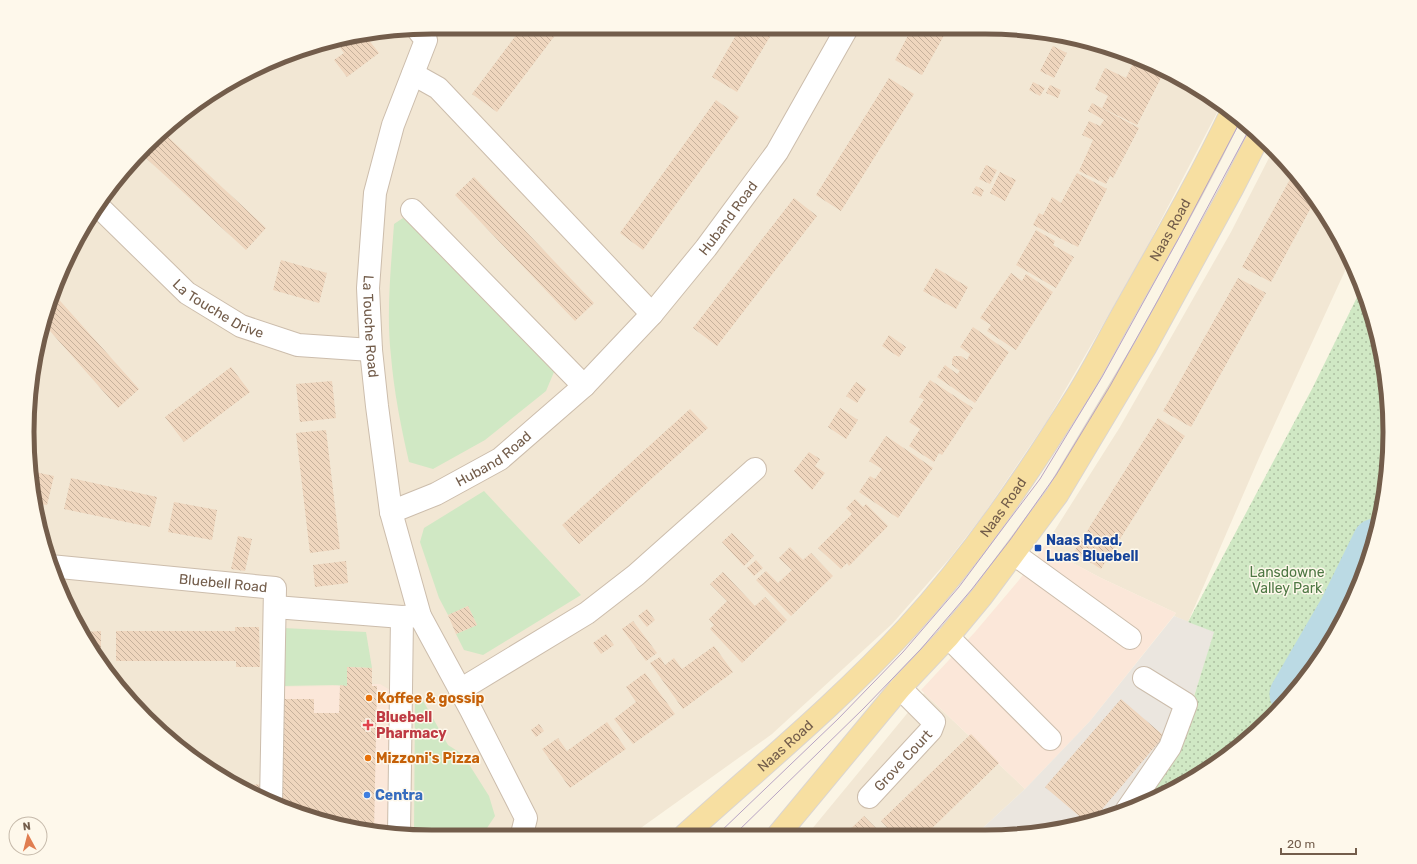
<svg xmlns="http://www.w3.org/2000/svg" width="1417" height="864" font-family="Rubik,sans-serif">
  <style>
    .residential { fill: #f2e7d4 }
    .commercial { fill: #fbe7d9 }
    .industrial { fill: #ebe6df }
    .grass { fill: #d0e8c4 }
    .park { fill: url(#park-dots) }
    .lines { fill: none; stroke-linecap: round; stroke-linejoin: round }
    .river { stroke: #bbdae4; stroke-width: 45 }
    .building { fill: url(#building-back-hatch) }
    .minor-casing { stroke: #ccbdac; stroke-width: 24 }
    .major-casing { stroke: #dbd5d0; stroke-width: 24 }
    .minor { stroke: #fff; stroke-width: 22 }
    .major { stroke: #f7dfa1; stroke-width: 22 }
    .tram { stroke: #b8a4c4; stroke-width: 1 }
    .transit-dot { fill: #1a4fb4; stroke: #fef8eb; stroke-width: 1.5 }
    .food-dot { fill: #e8710a; stroke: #fef8eb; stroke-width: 1.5 }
    .health-dot { fill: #e0444e; stroke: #fef8eb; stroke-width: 1.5 }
    .shop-dot { fill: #3f7fe0; stroke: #fef8eb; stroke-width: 1.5 }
    .labels { text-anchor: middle; stroke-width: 3; stroke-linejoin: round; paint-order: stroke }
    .street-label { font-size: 14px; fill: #735d4b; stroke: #fef8eb }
    .transit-label { font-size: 14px; font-weight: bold; fill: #164399; stroke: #fef8eb; text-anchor: start }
    .park-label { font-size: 14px; fill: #4e7844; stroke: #fef8eb }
    .food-label { font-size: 14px; font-weight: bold; fill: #c56008; stroke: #fef8eb; text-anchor: start }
    .health-label { font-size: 14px; font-weight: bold; fill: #be3a42; stroke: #fef8eb; text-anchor: start }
    .shop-label { font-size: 14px; font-weight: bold; fill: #366cbe; stroke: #fef8eb; text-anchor: start }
    .rim { fill: none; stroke: #735d4b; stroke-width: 5 }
  </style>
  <defs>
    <pattern id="park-dots" width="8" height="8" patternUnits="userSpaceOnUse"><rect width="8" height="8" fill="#d0e8c4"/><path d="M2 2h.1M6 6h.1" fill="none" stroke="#adbfa1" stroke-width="1.8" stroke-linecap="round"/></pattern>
    <pattern id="building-back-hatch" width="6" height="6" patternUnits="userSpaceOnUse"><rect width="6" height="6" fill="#efd6be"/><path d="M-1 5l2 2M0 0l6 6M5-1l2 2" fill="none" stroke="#c6b19c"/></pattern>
  </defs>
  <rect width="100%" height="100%" fill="#fbf5e5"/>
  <path class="residential" d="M379 30H1038L1140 58 1221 105 1137 266 1047 421 984 514 950 558 892 624 772 734 631 835 379 834 277 806 186 753 145 718 95 657 48 562 30 485 27 432 35 353 48 302 95 207 145 146 186 111 253 69 302 48Z
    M1273 150 1289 165 1336 229 1350 260 1259 458 1188 622 1174 616 1176 613 1101 578 1069 561 1046 544 1120 427 1231 232Z
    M924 693 1025 789 974 836 807 835Z"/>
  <path class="commercial" d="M1046 544 1069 561 1101 578 1176 613 1090 721 1025 789 921 690 975 632 1019 580Z
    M340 684H380L402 697 398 834H379L278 806 277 687 334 686Z"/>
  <path class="industrial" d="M1174 616 1215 632 1181 735 1137 805 1115 816 1012 836H974L1025 789 1090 721Z"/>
  <path class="grass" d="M403 218 444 258 554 372 546 391 485 440 433 469 409 462C401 427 394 392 391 356 386 313 391 267 394 224Z
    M484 491 581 595 483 655 464 650 456 634 477 625 468 606 448 615 439 598 420 542 424 528Z
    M283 628 366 632 372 668 347 667V686L333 685 281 686Z
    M421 697 448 745 462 754 465 758 489 796 495 816 483 834H414L415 700Z"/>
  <path class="park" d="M1362 287 1368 302 1387 379 1389 458 1376 537 1348 611 1306 678 1252 736 1187 783 1138 805 1182 735 1214 632 1188 622 1313 387Z"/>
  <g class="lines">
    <path class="river" d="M1292 694 1342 608 1375 541"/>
  </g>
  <path class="building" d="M520 30H559L497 112 472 94Z
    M739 30H774L737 92 712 77Z
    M911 30H947L922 75 895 60Z
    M364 34 379 53 347 77 334 60 344 53 335 41Z
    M1053 46 1067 53 1054 78 1040 71Z
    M1136 57 1164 72 1137 125 1102 108 1108 96 1095 89 1105 68 1126 78Z
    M889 78 914 94 841 211 816 195Z
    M1033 82 1045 88 1040 96 1029 90Z
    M1050 85 1061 90 1058 98 1046 93Z
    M716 100 739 117 643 250 620 233Z
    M1092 103 1139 128 1113 178 1110 176 1106 184 1079 171 1093 140 1082 135 1089 121 1100 126 1104 120 1088 111Z
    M167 136 266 228 246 250 146 158Z
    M986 165 997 170 990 184 979 179Z
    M1000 172 1016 180 1005 201 990 193Z
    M1294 172 1315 200 1271 282 1242 267Z
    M1077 173 1107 189 1078 247 1033 225 1039 213 1043 215 1052 197 1061 203Z
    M474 177 594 303 575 321 455 195Z
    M976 186 984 190 981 197 972 193Z
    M794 198 817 216 717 346 693 328Z
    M1036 230 1055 241 1053 245 1074 257 1056 288 1016 265Z
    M281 260 327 273 319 303 273 290Z
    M936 268 968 287 956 309 923 291Z
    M1011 273 1022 281 1026 274 1053 292 1016 350 987 331 991 325 980 318Z
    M1238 278 1266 293 1191 427 1163 411Z
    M53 293 139 389 118 408 43 323 48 302Z
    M973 327 1009 352 975 403 937 377 945 365 957 374 960 371 952 365V360L954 356H961L967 360 970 354 960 347Z
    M889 335 906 347 899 357 882 346Z
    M231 367 250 392 184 442 165 417Z
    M930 380 973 408 942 455 939 453 934 462 909 446 920 429 909 422 924 400 919 397Z
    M332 381 336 418 300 422 296 384Z
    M856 382 866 389 857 403 846 396Z
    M840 408 858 420 846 439 828 427Z
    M690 409 708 428 579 544 562 525Z
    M1158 418 1185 436 1101 569 1074 552Z
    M326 430 340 549 310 553 296 433Z
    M886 436 933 468 898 518 859 492 870 476 875 479 882 469 869 461Z
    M809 452 820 459 815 466 825 473 812 490 794 471Z
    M30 471 54 476 47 505 35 503 30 485Z
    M71 478 157 497 150 527 64 509Z
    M855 499 863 507 866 504 888 526 849 566 847 563 841 569 818 548 852 514 846 508Z
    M174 502 217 510 212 540 168 532Z
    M732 533 754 556 744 566 722 542Z
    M238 536 252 539 245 571 231 569Z
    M790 547 803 560 811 553 833 576 791 616 756 580 766 571 778 583 792 570 779 558Z
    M756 560 763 568 754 576 747 568Z
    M346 561 348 583 315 587 313 565Z
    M723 572 755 606 765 597 787 620 742 663 710 629 714 625 709 619 727 601 710 584Z
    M468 606 477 625 456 634 448 615Z
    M647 609 655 620 647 627 638 616Z
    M633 621 657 653 646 661 622 629Z
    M235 627H259L260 667H236V661H116V631H235Z
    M101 631V660H98L83 632Z
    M606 634 614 645 601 654 593 643Z
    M714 646 733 672 683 709 650 663 660 657 665 665 674 658 682 669Z
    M347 667 372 668V686H377L374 832 282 808 284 699H314V713H339L340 685 347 686Z
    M645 673 675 714 633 744 614 719 636 702 626 687Z
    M1121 699 1164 736 1093 820 1085 821 1045 787Z
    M607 722 626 749 570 788 542 749 558 738 567 751Z
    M539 724 544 731 536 737 531 730Z
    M971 734 999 763 924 836H895L881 821Z
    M261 784 262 797 241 786Z
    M864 816 884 836 844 835Z"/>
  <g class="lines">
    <defs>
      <g id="minor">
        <path id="s1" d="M418 30 426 40 393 125 375 193 368 288 371 350 377 406 391 512 420 616 471 710 526 818 522 834"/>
        <path d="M413 74 438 88 652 314"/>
        <path id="s2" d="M97 205 187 293 241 326 298 345 371 350"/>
        <path d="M412 210 584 386"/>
        <path id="s3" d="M391 512 436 494 500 459 584 386 652 314 706 248 777 152 846 30"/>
        <path d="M1014 554 1130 638"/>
        <path id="s4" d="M50 566 275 588 271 803"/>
        <path d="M275 607 402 617"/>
        <path d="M948 637 1050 739"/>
        <path d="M460 690 587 613 636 575 755 469"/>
        <path id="s5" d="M869 797 931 730 934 722 900 688"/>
        <path d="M1126 811 1170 747 1186 704 1144 678"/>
        <path d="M399 834 402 617 420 616"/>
      </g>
      <g id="major">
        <path id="s6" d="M685 835C760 767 839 702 907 628 972 557 1027 476 1078 394 1095 367 1109 338 1125 310 1162 244 1200 179 1232 111"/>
        <path d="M778 835 900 688 948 637 982 596 1057 495 1146 346 1232 189 1259 136"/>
      </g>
    </defs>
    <use href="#minor" class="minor-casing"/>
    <use href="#major" class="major-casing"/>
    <use href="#minor" class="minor"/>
    <use href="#major" class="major"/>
    <path class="tram" d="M717 835 838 719 903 652 959 587 1006 524 1040 479 1102 377 1181 234 1241 120
      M734 835 864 708 921 649 972 589 1010 540 1056 475 1110 386 1158 300 1250 128"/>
  </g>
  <rect class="transit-dot" x="1034" y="544" width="8" height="8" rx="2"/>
  <g class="food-dot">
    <circle cx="369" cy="698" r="4"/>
    <circle cx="368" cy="758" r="4"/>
  </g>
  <path class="health-dot" d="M366 719h4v4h4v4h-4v4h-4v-4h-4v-4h4z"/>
  <circle class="shop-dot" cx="367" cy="795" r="4"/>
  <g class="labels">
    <g class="street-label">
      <text dy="5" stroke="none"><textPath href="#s3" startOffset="454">Huband Road</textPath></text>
      <text dy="5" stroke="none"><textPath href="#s6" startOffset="782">Naas Road</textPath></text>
      <text dy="5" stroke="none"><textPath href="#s2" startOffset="161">La Touche Drive</textPath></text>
      <text dy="5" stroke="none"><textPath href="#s1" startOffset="308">La Touche Road</textPath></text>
      <text dy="5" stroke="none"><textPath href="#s3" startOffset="116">Huband Road</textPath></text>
      <text dy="5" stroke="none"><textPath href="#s6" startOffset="458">Naas Road</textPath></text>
      <text dy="5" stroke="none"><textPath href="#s4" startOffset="174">Bluebell Road</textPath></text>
      <text dy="5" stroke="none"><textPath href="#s6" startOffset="134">Naas Road</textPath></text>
      <text dy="5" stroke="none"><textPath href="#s5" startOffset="50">Grove Court</textPath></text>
    </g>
    <g class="transit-label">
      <text x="1046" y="545">Naas Road,<tspan x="1046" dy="16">Luas Bluebell</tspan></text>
    </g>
    <g class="park-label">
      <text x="1287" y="577">Lansdowne<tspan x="1287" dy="16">Valley Park</tspan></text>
    </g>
    <g class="food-label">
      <text x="377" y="703">Koffee &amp; gossip</text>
      <text x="376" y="763">Mizzoni's Pizza</text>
    </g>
    <g class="health-label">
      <text x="376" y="722">Bluebell<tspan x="376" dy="16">Pharmacy</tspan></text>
    </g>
    <g class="shop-label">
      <text x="375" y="800">Centra</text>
    </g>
  </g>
  <path d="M0 0H1417V864H0ZM432 34H985A398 398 0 0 1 1383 432V432A398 398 0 0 1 985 830H432A398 398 0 0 1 34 432V432A398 398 0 0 1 432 34Z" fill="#fef8eb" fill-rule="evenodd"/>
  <path class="rim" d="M432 34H985A398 398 0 0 1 1383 432V432A398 398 0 0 1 985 830H432A398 398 0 0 1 34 432V432A398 398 0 0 1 432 34Z"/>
  <g transform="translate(28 836) rotate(353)"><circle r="19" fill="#fef8eb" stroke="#c6baab"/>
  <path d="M0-3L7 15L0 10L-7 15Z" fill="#e07d50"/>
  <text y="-6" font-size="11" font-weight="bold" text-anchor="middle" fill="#735d4b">N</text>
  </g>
  <path d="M1281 848v6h75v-6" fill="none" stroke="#735d4b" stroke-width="2"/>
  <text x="1287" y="848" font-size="12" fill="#735d4b" stroke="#fef8eb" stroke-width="3" paint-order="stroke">20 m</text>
</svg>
